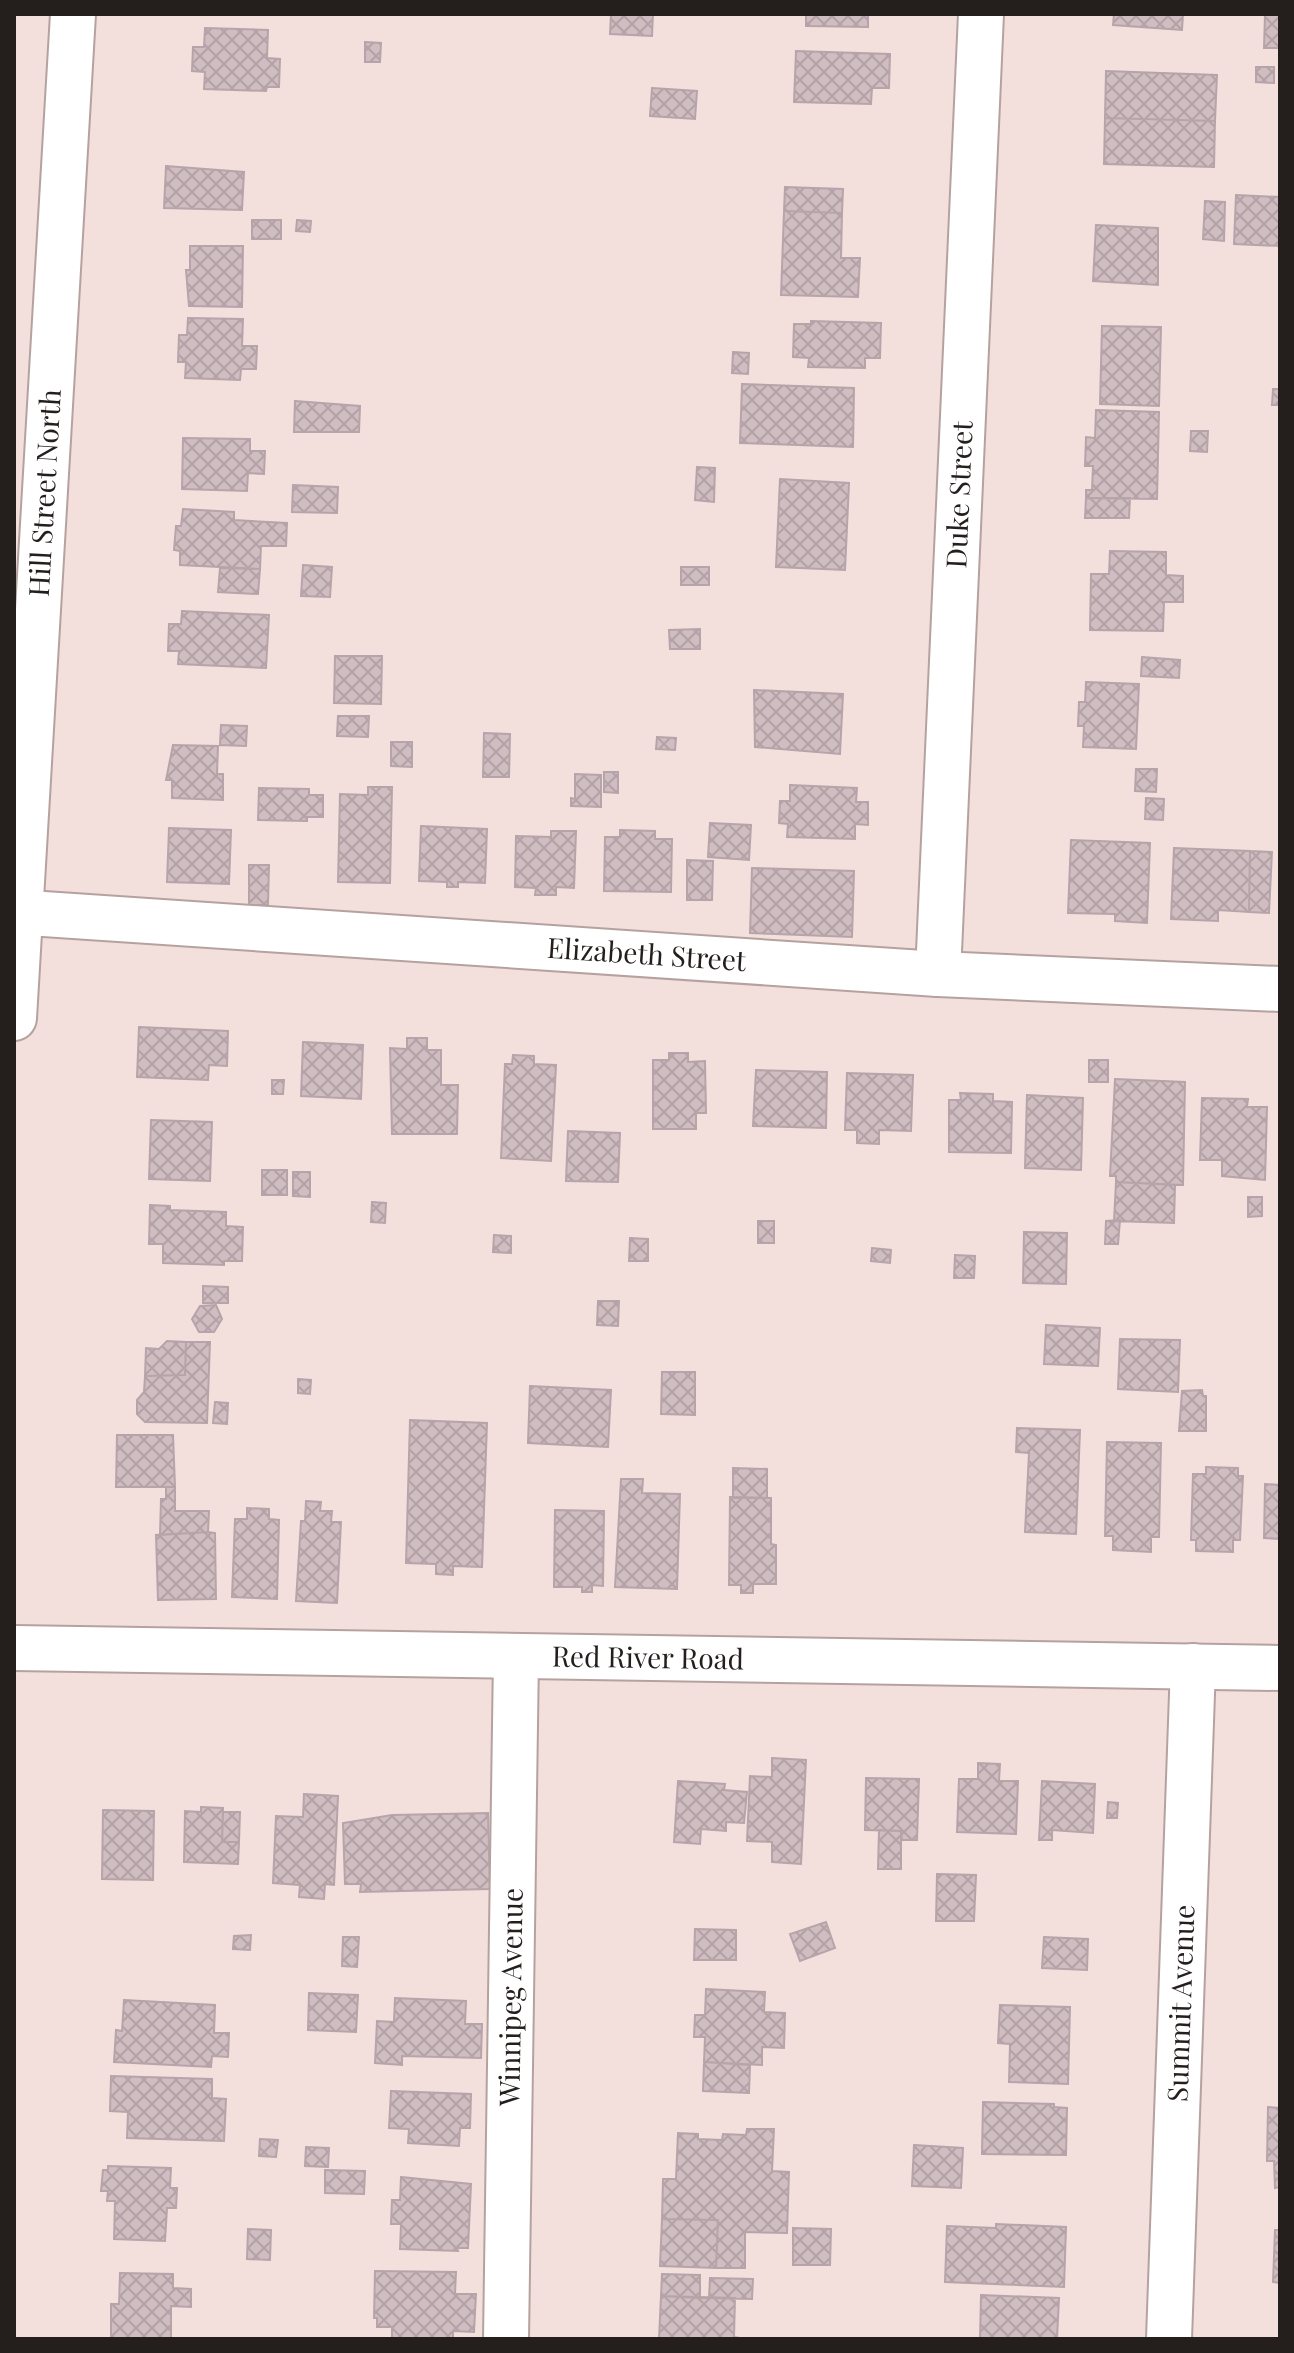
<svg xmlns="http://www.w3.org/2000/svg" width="1294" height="2353" font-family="'Playfair Display',serif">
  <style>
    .building { fill: url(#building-cross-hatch); stroke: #b7a4aa; stroke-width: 2 }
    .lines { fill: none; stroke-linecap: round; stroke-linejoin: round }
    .minor-casing { stroke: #b5a29f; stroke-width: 48 }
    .major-casing { stroke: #b5a29f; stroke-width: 48 }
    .minor { stroke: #fff; stroke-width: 44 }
    .major { stroke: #fff; stroke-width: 44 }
    .labels { text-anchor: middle; stroke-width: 7; stroke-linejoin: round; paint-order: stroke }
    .street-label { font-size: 28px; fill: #241e1c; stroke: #feeeeb }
  </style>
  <defs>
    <pattern id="building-cross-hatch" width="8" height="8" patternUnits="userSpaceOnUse" patternTransform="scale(2)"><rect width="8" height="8" fill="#d0bdc2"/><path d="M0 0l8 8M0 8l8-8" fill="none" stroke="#b2a2a6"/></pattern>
  </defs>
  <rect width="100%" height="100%" fill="#f3e0dc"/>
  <path class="building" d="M611 14H653L652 36 610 34Z
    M806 14H868V27L806 26Z
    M1114 14H1183L1182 30 1113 25Z
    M1265 14H1280V48H1264Z
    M205 28 268 30 267 58 280 59 279 87H267L266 91 204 89 205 72 192 71 193 47H204Z
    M365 42 381 43 380 62H365Z
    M796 51 890 54 889 88H872L871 104 794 102Z
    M1256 67H1274V83L1256 82Z
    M1106 71 1217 75 1215 121 1105 118Z
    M652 88 697 91 695 119 650 116Z
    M1105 118 1215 121 1214 167 1104 164Z
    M166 166 244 172 242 210 164 208Z
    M785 187 843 189 842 213 784 211Z
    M1236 195 1280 197V246L1234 244Z
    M1205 201 1225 202 1224 241 1203 239Z
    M784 211 842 213 841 258H860L858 297 781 295Z
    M252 220H281V239H252Z
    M297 220 311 221 310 232 296 231Z
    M1096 225 1158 228V285L1093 281Z
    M190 246H243L242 307 189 306 186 270H190Z
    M188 318 243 319 242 346H257L256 369H241L240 380 185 378 186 362H178L179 335H187Z
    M811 321 881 323 880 358H865V368L808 367 809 358 793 357 794 324H811Z
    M1102 326 1161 327 1159 406 1100 404Z
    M733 352 749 353 748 374 732 373Z
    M742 384 854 388 853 447 740 443Z
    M1273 389H1280V405H1272Z
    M295 401 360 406 359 432H294Z
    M1096 410 1159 412 1157 499 1086 498V490H1092L1093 466H1085L1086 437 1095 438Z
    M1191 431H1208L1207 452 1190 451Z
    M183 438 250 439V451H265L264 474 248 473 247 491 182 489Z
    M697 467 715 468 714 502 695 500Z
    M780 479 849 483 845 570 776 567Z
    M293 485 338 487 337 513 292 512Z
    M1086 498H1130L1129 518H1085Z
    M183 509 234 512V520L287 523 286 546H261L260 569 180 565V551L174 550 176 526H181Z
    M1110 551 1166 552V575L1183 576V602H1164L1163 631 1090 630 1091 574H1109Z
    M303 565 332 567 330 597 301 596Z
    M681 567H709V585H681Z
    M220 568 260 569 258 594 218 592Z
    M182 611 269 615 266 668 178 664 179 651H168L169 624H181Z
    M700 629V649H670L669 630Z
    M335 656H382L381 704 334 703Z
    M1142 657 1180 660 1179 678 1141 676Z
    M1086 682 1139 684 1136 749 1083 747 1084 726H1078L1079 702H1085Z
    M754 690 843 694 840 754 755 747Z
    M338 716H369L368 737 337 736Z
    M221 725 247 726 246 746 220 745Z
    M484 733 510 734 509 777H483Z
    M657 737 676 738 675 750 656 749Z
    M391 742H412V767L391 766Z
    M173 745 218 746 217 774H223V800L172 798V780H166Z
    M1136 769H1157L1156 792 1135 791Z
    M604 772H618V793L604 792Z
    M575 774 601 775V807L571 806V798L575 799Z
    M790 785 857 788 856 802H868V825L855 824V839L787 837 788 824 779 823 780 801H790Z
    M368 787H392L390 883 338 882 340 794 368 795Z
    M259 788 309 789V795H323V817H307V821L258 820Z
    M1146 798 1164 799 1163 820 1145 819Z
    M710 823 751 825 749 860 708 857Z
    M421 826 487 829 485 883 458 882V887H447V882L419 881Z
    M169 828 231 830 229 884 167 882Z
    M620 830 655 831V839H672L671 892 604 891 605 837H620Z
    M551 831H576L574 888 556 887V895H535L536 888 515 887 516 836 551 837Z
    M1071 840 1150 843 1147 923 1115 921V914L1068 913Z
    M1174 848 1250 851 1249 912 1218 910V921L1171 919Z
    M1250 851 1272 852 1269 913 1249 912Z
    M687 860 713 861 712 900H687Z
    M249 865H269L268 905H249Z
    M752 868 854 871 852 937 750 933Z
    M139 1027 228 1031 227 1066 209 1065 208 1080 137 1077Z
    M407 1038H427V1050H441V1085H458L457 1134H392L390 1048 407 1049Z
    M303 1042 363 1045 361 1099 301 1096Z
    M669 1053H688V1062L705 1061 706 1113H696V1129H653V1060H669Z
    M513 1055 534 1056V1064L556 1065 551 1161 501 1158 505 1064H512Z
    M1089 1060H1108V1082H1089Z
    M756 1070 827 1072 826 1128 753 1126Z
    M847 1073 913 1075 911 1131 879 1130V1144L857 1143V1130H845Z
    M1115 1079 1185 1082 1183 1185 1116 1182V1176H1110Z
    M272 1080H284L283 1094H272Z
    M960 1093 993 1094V1101L1012 1102 1011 1153 949 1152V1100H961Z
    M1027 1095 1083 1098 1081 1170 1025 1168Z
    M1202 1098 1248 1099 1247 1107H1267L1265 1180 1222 1176V1160H1200Z
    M151 1120 212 1122 210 1181 149 1179Z
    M568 1131 620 1133 618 1182 566 1181Z
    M262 1170H287V1195H262Z
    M293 1172H310V1197L293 1196Z
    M1116 1182 1175 1185 1174 1223 1114 1221Z
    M1248 1197H1262V1216L1248 1217Z
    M372 1202 386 1203 385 1223 371 1222Z
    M150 1205 170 1206V1210L226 1212V1226L243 1227 242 1261H224V1265L163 1263V1244H149Z
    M1120 1220 1118 1244H1105L1106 1221Z
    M758 1221H774V1243H758Z
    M1024 1232 1067 1233 1066 1284 1023 1283Z
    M494 1235 511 1236V1253L493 1252Z
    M630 1238 648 1239V1261H629Z
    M872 1248 891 1250 890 1263 871 1261Z
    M955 1255 975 1256 974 1278H954Z
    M203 1286 228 1287V1303H203Z
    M598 1301H619L618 1326 597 1325Z
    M216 1305 222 1319 214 1332H199L192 1319 200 1306Z
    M1046 1325 1100 1328 1098 1366 1044 1364Z
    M1120 1339 1180 1340 1178 1392 1118 1389Z
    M167 1341 186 1342 185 1375 145 1376 146 1348 159 1349Z
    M186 1342H210L207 1423 145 1422 137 1414V1400L144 1392 145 1376 185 1375Z
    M662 1372H695V1415L661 1414Z
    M298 1379 311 1380 310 1394 298 1393Z
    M530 1386 611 1390 608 1447 528 1443Z
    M1202 1390 1203 1396H1206V1431H1179L1182 1391Z
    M215 1402 228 1403 227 1424 213 1423Z
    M410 1420 487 1423 482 1567 453 1566V1575L436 1574V1564L406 1563Z
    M1017 1428 1080 1430 1076 1534 1025 1532 1029 1453 1016 1452Z
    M117 1435H173L175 1487H116Z
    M1107 1442 1161 1443 1159 1537H1151V1552L1113 1550V1536H1105Z
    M1206 1467 1238 1468V1476H1243L1240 1540H1233V1552L1196 1551V1540H1191L1193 1474H1206Z
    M733 1468 767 1469V1498H733Z
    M621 1479H643L642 1493 680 1494 677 1589 615 1587Z
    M1265 1484 1280 1485V1539L1264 1538Z
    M166 1487H175V1511H209L208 1532 160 1535 161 1499H166Z
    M730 1497 771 1498V1544L776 1545V1584H753V1593H741V1585H729Z
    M306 1501 321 1502 320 1511H332L331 1522H341L337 1603 296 1601 301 1521H305Z
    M247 1508 269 1509V1519L279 1520 277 1599 232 1597 235 1519H247Z
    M555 1510 604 1511 603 1586 592 1585V1592H582V1587H554Z
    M208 1532 215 1533 216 1599 158 1600 156 1535Z
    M772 1758 806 1760 801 1864 772 1862V1842L747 1841 750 1776 772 1777Z
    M978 1763 1000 1764 999 1781H1018L1016 1834 957 1832 959 1779H978Z
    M866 1778 919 1779 917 1840H902L901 1831 865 1830Z
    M678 1781 725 1784 724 1790 747 1792 744 1823 726 1822V1831L701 1829 700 1844 674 1842Z
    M1042 1781 1095 1784 1093 1833 1052 1830V1840H1039Z
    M304 1794 338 1796 334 1885 325 1884 324 1899 299 1897 300 1885 273 1883 276 1816 303 1817Z
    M1108 1802 1118 1803 1117 1818H1107Z
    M201 1807 223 1808 222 1842H239L238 1864 184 1862 185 1811 201 1812Z
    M103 1810 154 1811 153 1880 102 1879Z
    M223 1812H240L239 1842H222Z
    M488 1813 490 1889 360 1892 361 1884H345L343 1823 392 1815Z
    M879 1830 901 1831V1869H878Z
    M937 1874 976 1875 974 1921H936Z
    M826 1922 835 1948 800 1961 790 1934Z
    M695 1929 736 1930V1960H694Z
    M251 1935 250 1950 233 1949 234 1936Z
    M343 1937H359L357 1967 342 1966Z
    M1044 1937 1088 1939 1087 1970 1042 1968Z
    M706 1989 765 1992 764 2012 785 2013 784 2048 762 2047V2065L704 2062 705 2037H694L695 2015H705Z
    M309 1993 358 1995 356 2032 308 2030Z
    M395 1998 466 2001 465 2024H482L481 2058 402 2056V2065L375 2063 377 2021 394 2022Z
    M124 2000 215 2005 214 2033H229L228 2057 212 2056 211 2067 114 2062 116 2030 122 2031Z
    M1000 2005 1070 2007 1068 2084 1009 2082 1010 2044 998 2043Z
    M704 2062 750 2065 749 2093 703 2091Z
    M111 2076 212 2079V2098L226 2099 224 2141 127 2138 128 2112 110 2111Z
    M391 2091 471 2094 470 2128H460L459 2146 408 2143 409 2129 389 2128Z
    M983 2102 1054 2104V2107L1067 2108 1066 2155 982 2154Z
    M1268 2107 1280 2108V2187L1275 2188 1274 2161H1267Z
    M747 2129H774L772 2171 789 2172 787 2233 745 2232V2268H716L718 2220 662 2219 663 2179H676L678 2133 698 2134V2139L722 2140 723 2134 746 2135Z
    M260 2139 278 2140 276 2157 259 2156Z
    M914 2145 963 2148 961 2188 912 2186Z
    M306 2147 329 2148 328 2167 305 2166Z
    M108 2166 171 2168 170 2188H177L176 2208H167L165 2241 114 2239 115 2201H107L108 2191H101L103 2170H108Z
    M325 2170 365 2171 364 2194 325 2193Z
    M401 2177 471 2184 468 2248H457L458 2251 400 2249 401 2224H391L392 2200H400Z
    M662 2219 718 2220 716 2268 660 2266Z
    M996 2224 1066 2227 1064 2287 945 2282 947 2226 996 2228Z
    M793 2228 831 2229 830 2265H793Z
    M248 2229 271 2230 270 2260 247 2259Z
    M1275 2230H1280V2283L1273 2282Z
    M375 2271 456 2272 455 2294H476L474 2332 453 2331V2339H392V2327H377V2318H374Z
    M120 2273 173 2274V2288L191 2289V2307L171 2306V2339H111V2304H119Z
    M662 2274 700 2275V2298L661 2296Z
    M710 2278 753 2279 752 2299 709 2298Z
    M981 2295 1059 2298 1057 2339H980Z
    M661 2296 735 2298 734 2337 746 2339H659Z"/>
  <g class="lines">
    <defs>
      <g id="minor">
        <path id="s1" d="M14 912 938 974 1280 989"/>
        <path id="s2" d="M938 974 981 14"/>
        <path id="s3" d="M14 1018 73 14"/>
        <path id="s4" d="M506 2339 516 1657"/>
        <path id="s5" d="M1169 2339 1193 1666"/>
      </g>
      <g id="major">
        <path id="s6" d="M14 1648 1280 1668"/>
      </g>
    </defs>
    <use href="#minor" class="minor-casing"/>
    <use href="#major" class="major-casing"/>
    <use href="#minor" class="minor"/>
    <use href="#major" class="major"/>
  </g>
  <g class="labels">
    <g class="street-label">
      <text dy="10" stroke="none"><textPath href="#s3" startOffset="526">Hill Street North</textPath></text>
      <text dy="10" stroke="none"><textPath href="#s2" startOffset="480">Duke Street</textPath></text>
      <text dy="10" stroke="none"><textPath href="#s1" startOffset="634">Elizabeth Street</textPath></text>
      <text dy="10" stroke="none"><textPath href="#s6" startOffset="634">Red River Road</textPath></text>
      <text dy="10" stroke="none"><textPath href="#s4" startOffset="342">Winnipeg Avenue</textPath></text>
      <text dy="10" stroke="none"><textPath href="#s5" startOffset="336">Summit Avenue</textPath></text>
    </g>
  </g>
  <rect width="1294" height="2353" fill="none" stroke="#241e1c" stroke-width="32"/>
</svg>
